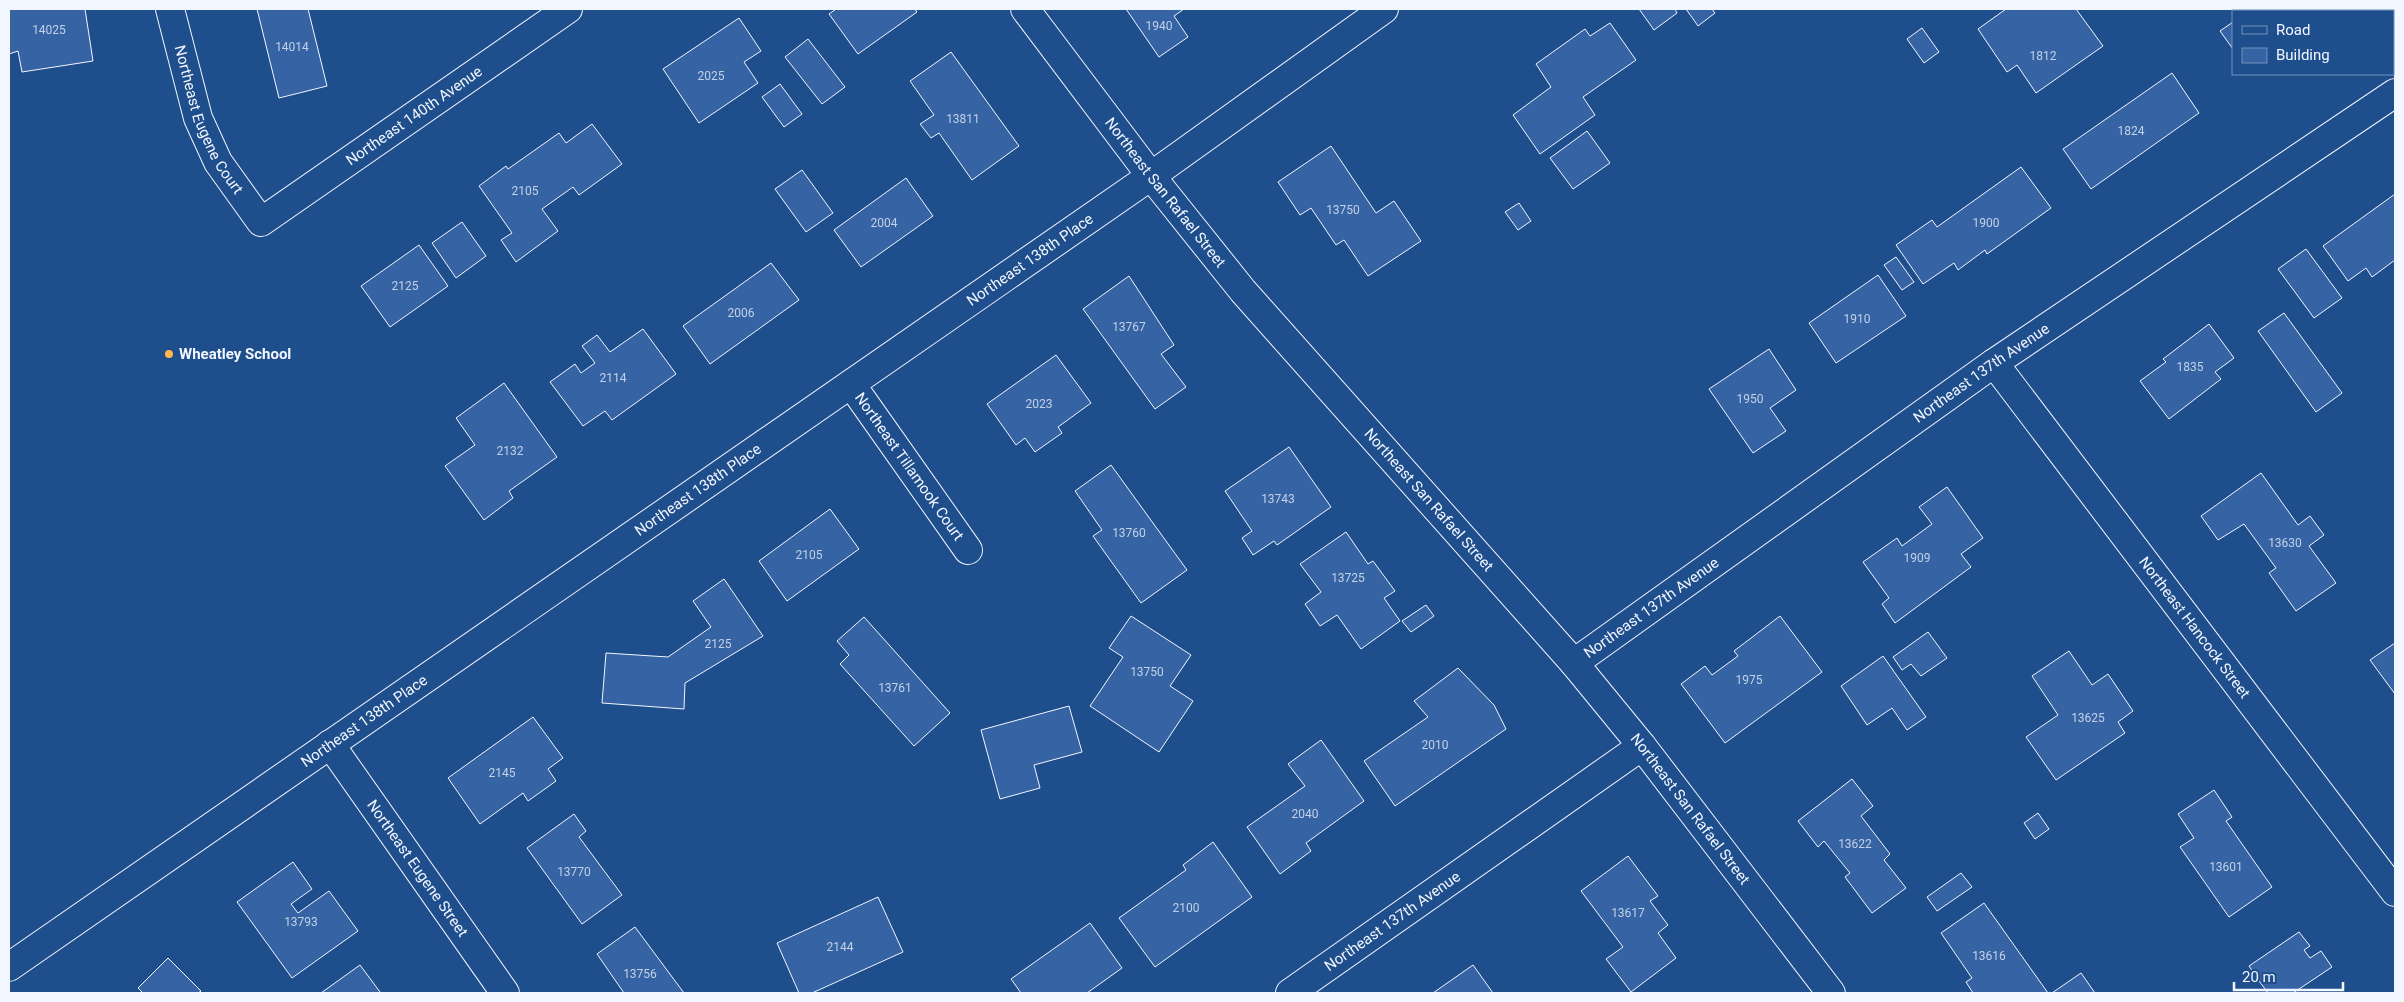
<svg xmlns="http://www.w3.org/2000/svg" width="2404" height="1002" font-family="Roboto,sans-serif">
  <style>
    .building { fill: #3563a3; stroke: #f2f6ff }
    .lines { fill: none; stroke-linecap: round; stroke-linejoin: round }
    .minor-casing { stroke: #f2f6ff; stroke-width: 30 }
    .minor { stroke: #1f4e8c; stroke-width: 28 }
    .poi-dot { fill: #ffb74d; stroke: #1f4e8c; stroke-width: 2 }
    .labels { text-anchor: middle; stroke-width: 4; stroke-linejoin: round; paint-order: stroke }
    .number-label { font-size: 12px; fill: #c3d1e8 }
    .street-label { font-size: 15px; fill: #f2f6ff; stroke: #1f4e8c }
    .poi-label { font-size: 15px; font-weight: bold; fill: #f2f6ff; stroke: #1f4e8c; text-anchor: start }
  </style>
  <rect width="100%" height="100%" fill="#1f4e8c"/>
  <path class="building" d="M9 9H85L93 61 22 72 18 51 9 54Z
    M257 9H308L327 86 279 98Z
    M836 9H915L917 12 858 54 829 14Z
    M1126 9H1184L1174 16 1188 37 1159 57Z
    M1639 9H1675L1677 13 1654 30Z
    M1686 9H1712L1715 13 1698 26Z
    M2006 9H2076L2103 46 2036 93 2017 65 2007 72 1978 29Z
    M2250 9H2327V11H2247Z
    M739 18 761 51 744 62 758 83 699 123 663 69Z
    M2233 22V49L2220 31Z
    M1610 23 1636 60 1583 97 1595 115 1540 154 1513 115 1551 87 1536 64 1585 29 1590 36Z
    M1922 28 1939 52 1924 63 1907 39Z
    M808 39 845 87 822 104 785 57Z
    M951 52 1019 146 972 180 939 133 931 138 920 124 934 115 910 81Z
    M2172 73 2199 113 2091 189 2063 149Z
    M780 84 802 114 784 127 762 97Z
    M592 124 622 164 579 195 573 187 542 209 558 231 516 262 501 240 512 233 479 186 506 166 508 169 559 133 566 143Z
    M1587 131 1610 163 1573 189 1550 158Z
    M1331 146 1376 213 1394 201 1421 241 1368 276 1344 240 1336 245 1311 208 1300 215 1278 182Z
    M2021 167 2051 208 1987 254 1985 250 1958 270 1954 263 1923 284 1896 245 1932 220 1937 227Z
    M802 170 833 213 806 232 775 189Z
    M906 178 933 216 861 267 834 230Z
    M2395 194V260L2372 277 2366 268 2348 281 2323 246Z
    M1519 203 1531 221 1518 230 1505 212Z
    M462 222 486 256 456 278 432 243Z
    M419 245 448 286 390 327 361 286Z
    M2306 249 2342 298 2314 318 2278 269Z
    M1896 257 1914 282 1902 290 1884 265Z
    M771 263 799 300 710 364 683 326Z
    M1878 275 1906 316 1836 363 1809 323Z
    M1129 276 1174 345 1161 354 1186 387 1155 409 1083 309Z
    M2284 313 2342 393 2316 412 2258 331Z
    M2209 324 2234 358 2215 372 2221 379 2169 419 2140 381 2166 362 2163 359Z
    M643 329 676 374 612 420 605 411 583 426 550 382 575 364 581 373 595 363 582 346 597 335 610 352Z
    M1769 349 1796 390 1770 408 1786 431 1753 453 1709 389Z
    M1056 355 1091 403 1058 427 1062 433 1035 452 1025 438 1016 445 987 404Z
    M504 383 557 457 509 491 513 498 484 520 445 466 475 445 456 418Z
    M1289 447 1331 507 1277 545 1274 541 1253 555 1242 538 1252 531 1225 491Z
    M1111 465 1187 570 1141 603 1093 536 1102 530 1075 491Z
    M2261 473 2298 525 2310 516 2324 535 2309 546 2336 583 2296 611 2269 573 2276 568 2244 524 2218 540 2201 516Z
    M1947 487 1983 538 1961 554 1971 567 1895 623 1882 604 1889 598 1863 562 1897 538 1902 546 1932 524 1919 507Z
    M830 509 859 549 787 601 759 561Z
    M1346 532 1368 564 1373 561 1395 591 1384 598 1400 621 1361 649 1337 615 1320 626 1305 604 1321 592 1300 564Z
    M724 579 763 636 685 683 684 709 602 703 606 653 668 657 711 627 693 601Z
    M1426 605 1434 616 1411 632 1402 621Z
    M1131 616 1191 655 1170 686 1193 701 1159 752 1090 706 1123 657 1109 648Z
    M1780 616 1822 672 1725 743 1681 684 1705 666 1712 675 1738 656 1734 651Z
    M864 617 950 713 914 746 840 664 849 655 837 641Z
    M1928 632 1947 658 1921 676 1911 664 1902 670 1893 657Z
    M2395 643V694L2370 660Z
    M2069 651 2092 685 2108 674 2133 711 2118 722 2125 733 2056 780 2026 737 2058 715 2032 676Z
    M1883 656 1926 717 1907 730 1892 708 1867 725 1841 686Z
    M1458 668 1494 705 1506 729 1395 806 1364 761 1428 717 1414 701Z
    M1069 706 1082 752 1034 765 1040 788 1000 799 981 730Z
    M533 717 563 758 548 769 556 781 528 801 523 793 480 824 448 778Z
    M1321 740 1364 801 1306 843 1311 851 1280 874 1247 827 1305 786 1288 764Z
    M1852 779 1873 806 1861 816 1890 854 1884 860 1906 888 1872 913 1845 877 1850 873 1824 841 1818 847 1798 821Z
    M2214 790 2232 817 2226 821 2272 887 2229 917 2180 847 2194 838 2178 814Z
    M2038 813 2049 829 2035 839 2024 823Z
    M574 814 586 831 579 837 622 895 582 924 527 848Z
    M1213 842 1252 897 1155 967 1119 918 1186 870 1183 865Z
    M1628 856 1658 896 1650 901 1668 925 1658 933 1676 958 1631 992 1606 959 1623 947 1581 891Z
    M293 862 312 889 291 904 298 913 329 891 358 931 292 978 237 902Z
    M1961 873 1972 887 1937 911 1927 897Z
    M878 897 903 952 812 993H799L777 943Z
    M1984 903 2048 993H1973L1966 982 1972 978 1941 933Z
    M1090 923 1122 968 1087 993H1021L1011 979Z
    M635 927 684 993H624L597 954Z
    M2299 932 2310 946 2304 950 2310 958 2321 951 2332 967 2293 993H2268L2259 981 2257 983 2251 974 2253 972 2249 966Z
    M168 958 201 991 198 993H143L138 988Z
    M360 965 380 992 378 993H321Z
    M1473 965 1493 993H1433Z
    M2081 973 2095 993H2052Z"/>
  <g class="lines">
    <defs>
      <g id="minor">
        <path id="s1" d="M170 9 198 118 218 162 261 222 568 9"/>
        <path id="s2" d="M1025 9 1151 176 1243 291 1574 663 1642 746 1831 993"/>
        <path id="s3" d="M1994 363 2395 892"/>
        <path id="s4" d="M851 384 968 550"/>
        <path id="s5" d="M1574 663 1994 363 2395 93"/>
        <path id="s6" d="M330 744 505 993"/>
        <path id="s7" d="M9 967 1151 176 1384 9"/>
        <path id="s8" d="M1290 993 1642 746"/>
      </g>
    </defs>
    <use href="#minor" class="minor-casing"/>
    <use href="#minor" class="minor"/>
  </g>
  <circle class="poi-dot" cx="169" cy="354" r="5"/>
  <g class="labels">
    <g class="number-label">
      <text x="1159" y="30">1940</text>
      <text x="49" y="34">14025</text>
      <text x="292" y="51">14014</text>
      <text x="2043" y="60">1812</text>
      <text x="711" y="80">2025</text>
      <text x="963" y="123">13811</text>
      <text x="2131" y="135">1824</text>
      <text x="525" y="195">2105</text>
      <text x="1343" y="214">13750</text>
      <text x="884" y="227">2004</text>
      <text x="1986" y="227">1900</text>
      <text x="405" y="290">2125</text>
      <text x="741" y="317">2006</text>
      <text x="1857" y="323">1910</text>
      <text x="1129" y="331">13767</text>
      <text x="2190" y="371">1835</text>
      <text x="613" y="382">2114</text>
      <text x="1750" y="403">1950</text>
      <text x="1039" y="408">2023</text>
      <text x="510" y="455">2132</text>
      <text x="1278" y="503">13743</text>
      <text x="1129" y="537">13760</text>
      <text x="2285" y="547">13630</text>
      <text x="809" y="559">2105</text>
      <text x="1917" y="562">1909</text>
      <text x="1348" y="582">13725</text>
      <text x="718" y="648">2125</text>
      <text x="1147" y="676">13750</text>
      <text x="1749" y="684">1975</text>
      <text x="895" y="692">13761</text>
      <text x="2088" y="722">13625</text>
      <text x="1435" y="749">2010</text>
      <text x="502" y="777">2145</text>
      <text x="1305" y="818">2040</text>
      <text x="1855" y="848">13622</text>
      <text x="2226" y="871">13601</text>
      <text x="574" y="876">13770</text>
      <text x="1186" y="912">2100</text>
      <text x="1628" y="917">13617</text>
      <text x="301" y="926">13793</text>
      <text x="840" y="951">2144</text>
      <text x="1989" y="960">13616</text>
      <text x="640" y="978">13756</text>
    </g>
    <g class="street-label">
      <text dy="5" stroke="none"><textPath href="#s1" startOffset="421">Northeast 140th Avenue</textPath></text>
      <text dy="5" stroke="none"><textPath href="#s1" startOffset="118">Northeast Eugene Court</textPath></text>
      <text dy="5" stroke="none"><textPath href="#s2" startOffset="231">Northeast San Rafael Street</textPath></text>
      <text dy="5" stroke="none"><textPath href="#s7" startOffset="1242">Northeast 138th Place</textPath></text>
      <text dy="5" stroke="none"><textPath href="#s5" startOffset="500">Northeast 137th Avenue</textPath></text>
      <text dy="5" stroke="none"><textPath href="#s4" startOffset="101">Northeast Tillamook Court</textPath></text>
      <text dy="5" stroke="none"><textPath href="#s7" startOffset="838">Northeast 138th Place</textPath></text>
      <text dy="5" stroke="none"><textPath href="#s2" startOffset="636">Northeast San Rafael Street</textPath></text>
      <text dy="5" stroke="none"><textPath href="#s5" startOffset="95">Northeast 137th Avenue</textPath></text>
      <text dy="5" stroke="none"><textPath href="#s3" startOffset="332">Northeast Hancock Street</textPath></text>
      <text dy="5" stroke="none"><textPath href="#s7" startOffset="432">Northeast 138th Place</textPath></text>
      <text dy="5" stroke="none"><textPath href="#s2" startOffset="1041">Northeast San Rafael Street</textPath></text>
      <text dy="5" stroke="none"><textPath href="#s6" startOffset="152">Northeast Eugene Street</textPath></text>
      <text dy="5" stroke="none"><textPath href="#s8" startOffset="125">Northeast 137th Avenue</textPath></text>
    </g>
    <g class="poi-label">
      <text x="179" y="359">Wheatley School</text>
    </g>
  </g>
  <rect width="2404" height="1002" fill="none" stroke="#f2f6ff" stroke-width="20"/>
  <rect x="2232" y="10" width="162" height="65" fill="#1f4e8c" stroke="#7391ba"/>
  <rect x="2242" y="26" width="25" height="8" fill="#1f4e8c" stroke="#7391ba"/>
  <text x="2276" y="35" font-size="15" fill="#f2f6ff">Road</text>
  <rect x="2242" y="48" width="25" height="15" fill="#3563a3" stroke="#7391ba"/>
  <text x="2276" y="60" font-size="15" fill="#f2f6ff">Building</text>
  <path d="M2234 982v8h109v-8" fill="none" stroke="#f2f6ff" stroke-width="2.5"/>
  <text x="2242" y="982" font-size="15" fill="#f2f6ff" stroke="#1f4e8c" stroke-width="4" paint-order="stroke">20 m</text>
</svg>
